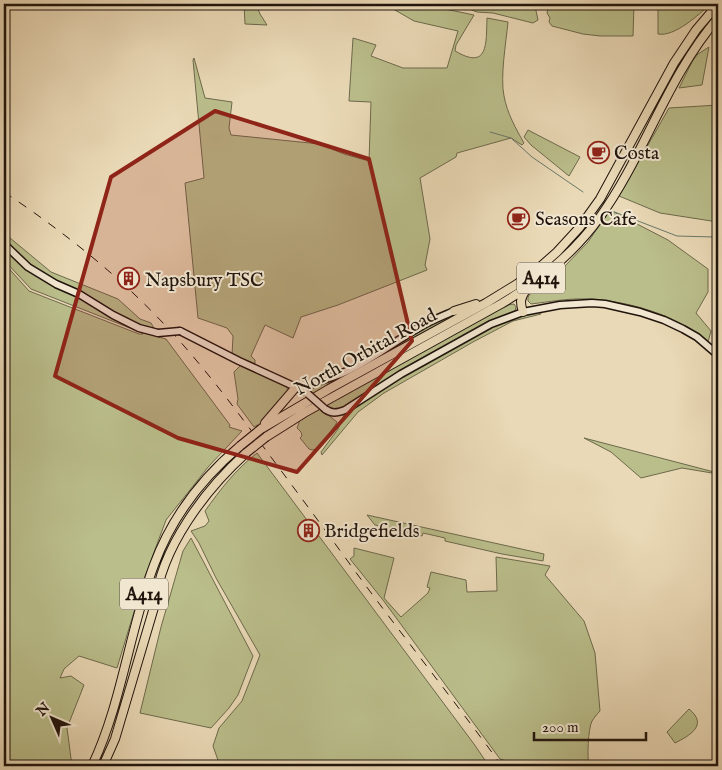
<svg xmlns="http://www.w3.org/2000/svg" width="722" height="770" font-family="'IM FELL English',serif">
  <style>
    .green { fill: #babe8b; stroke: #6d694c }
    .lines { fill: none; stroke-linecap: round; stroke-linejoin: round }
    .stream { stroke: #68786c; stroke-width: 1 }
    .secondary-casing { stroke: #20140c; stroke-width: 9 }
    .primary-casing { stroke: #20140c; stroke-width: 9 }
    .highway-casing { stroke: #20140c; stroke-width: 10 }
    .secondary { stroke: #f1e6d0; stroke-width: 6 }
    .primary { stroke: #ead9b6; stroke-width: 7 }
    .highway { stroke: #ead9b6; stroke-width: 8 }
    .rail { stroke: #20140c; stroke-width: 1; stroke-dasharray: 9 9; stroke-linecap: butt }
    .secondary-bridge-casing { stroke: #20140c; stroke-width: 9; stroke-linecap: butt }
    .highway-bridge-casing { stroke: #20140c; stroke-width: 10; stroke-linecap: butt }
    .secondary-bridge { stroke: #f1e6d0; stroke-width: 6 }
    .highway-bridge { stroke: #ead9b6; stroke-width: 8 }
    .marked { fill: #8f2418; fill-opacity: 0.2; stroke: #8f2418; stroke-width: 4; stroke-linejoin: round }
    .labels { text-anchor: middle; stroke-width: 4; stroke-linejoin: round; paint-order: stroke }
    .shield { fill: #f1e6d0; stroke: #5f5347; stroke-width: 1 }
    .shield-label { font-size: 18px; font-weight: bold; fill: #20140c }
    .poi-label { font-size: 19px; fill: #20140c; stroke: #f1e6d0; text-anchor: start }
    .street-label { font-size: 19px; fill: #20140c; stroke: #f1e6d0 }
  </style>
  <rect width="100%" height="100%" fill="#ead9b6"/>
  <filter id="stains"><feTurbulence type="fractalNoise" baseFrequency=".004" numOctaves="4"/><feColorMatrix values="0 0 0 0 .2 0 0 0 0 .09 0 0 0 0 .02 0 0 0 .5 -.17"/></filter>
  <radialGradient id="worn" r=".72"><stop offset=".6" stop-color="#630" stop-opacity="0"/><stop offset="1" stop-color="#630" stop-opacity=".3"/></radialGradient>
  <path class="green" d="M244 4H256L260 14 267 25 245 24Z
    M380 4H421L474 15 456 45 455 51C489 71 486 43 487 18L508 22C506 43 500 77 504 96 507 113 516 129 524 143L522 145 511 138 457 153 456 157 420 178 430 239 425 265 427 270 338 305 301 317 293 338 265 325 251 356 255 360V364L232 355 233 336 227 328 198 318 185 183 204 178 193 60 194 58 205 98 232 102 229 128 231 135 320 144 344 154 369 161 371 102 349 101 353 38 376 45 371 56 403 68H447L458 31 414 21 388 6 380 5Z
    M532 4 535 6 538 20 533 23 493 13 477 12 469 9 475 8H494Z
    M549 4H634L633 36H600L583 34 552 26 549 22 550 18 547 13Z
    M658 4H711C698 15 675 37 658 34Z
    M709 47 702 85 679 88 693 60 698 54Z
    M718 105V222L660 213 619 196 669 108Z
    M528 130 580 157 569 176 531 145 524 137Z
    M610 210 668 240 708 269V292L696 313 711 331 708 342C677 315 629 301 588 299 568 298 549 302 531 304L528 301V297L532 292 564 267 588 242Z
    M4 233 51 272 118 299 140 319 151 323 159 337 166 339 230 425 229 427 242 431 209 466 166 520 144 579 117 668 79 656 64 669 60 678 71 676 84 685 67 728 72 766H4V490L5 488 4 487V263L29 291 139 334H143L140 332 31 289 4 260Z
    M514 304 516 307 515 311 490 321 342 409C335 410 332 409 326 405L507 305Z
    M458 311 459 314 314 394 311 392 310 388 412 333Z
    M540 312 541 314 513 321 473 342 384 393 358 412 322 455 321 452 338 429 344 415 379 391 398 378 472 337 505 321 518 316Z
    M241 365 284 384C287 387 288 389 288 394 278 405 268 420 254 427L237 404 238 399 234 372Z
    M319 408 337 422 336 424 318 449 312 450 309 449 300 438 302 436 301 432 297 428 299 423 298 420Z
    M584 438 718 473V474L682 468 641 478 611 452Z
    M257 453 474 744 489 766H189L197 764 219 763 213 746 219 728 242 701 260 655 216 578 199 543 191 531 205 526 209 521 205 511C220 490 236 469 257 453Z
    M367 515 544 554 543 561 502 554 445 541V538L423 533 422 536 375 525Z
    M191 538 253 656 238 695 229 708 211 728 140 713 161 627 183 551Z
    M354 548 394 558 384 598 401 617 428 593 430 588 427 587 431 572 466 580 467 592 494 591H497L496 557 550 566 545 575 584 621 595 653 600 711C597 714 594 718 592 721 588 729 587 758 589 766H522L500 759 383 600 350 559 354 556Z
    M689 709C709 725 689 736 675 743L667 732Z"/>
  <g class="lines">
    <path class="stream" d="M490 132 511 138 532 157 583 192
      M612 211 677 236 714 237 718 238"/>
    <defs>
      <path id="secondary" d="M4 244 28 267 56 284 79 294 113 315 139 328 158 333
        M180 331 239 361 300 389
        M303 391C311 381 326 380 338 375 368 363 394 341 422 326 432 320 443 316 454 311
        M325 409C332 414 337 413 345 410L401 374 491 324 523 312 560 305 592 303 605 304 640 312 664 320 683 329 697 337 718 355"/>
      <path id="primary" d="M468 4H500"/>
      <path id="highway" d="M454 311 476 304
        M523 312C520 303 520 298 526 290
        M265 423 296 387
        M261 429 329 389 486 303 517 284 540 267 557 252 580 227 600 199 674 63 696 30 718 4
        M266 437 304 413 501 304C540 281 574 253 600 217 645 154 667 77 718 18
        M92 766C122 703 129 631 154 565 171 519 202 478 240 446
        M103 766 115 739 155 604C161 548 205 490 246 453"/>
    </defs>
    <use href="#secondary" class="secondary-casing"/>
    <use href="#primary" class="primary-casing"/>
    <use href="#highway" class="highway-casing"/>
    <use href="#secondary" class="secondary"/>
    <use href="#primary" class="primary"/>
    <use href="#highway" class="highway"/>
    <path class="rail" d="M4 192C61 230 116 273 164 324 201 363 233 406 265 449 294 488 323 527 352 567 401 634 453 699 502 766"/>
    <defs>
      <path id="secondary-bridge" d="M158 333 180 331
        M308 394 325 409"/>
      <path id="highway-bridge" d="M240 446 261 429
        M246 453 266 437"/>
    </defs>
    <use href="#secondary-bridge" class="secondary-bridge-casing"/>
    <use href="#highway-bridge" class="highway-bridge-casing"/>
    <use href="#secondary-bridge" class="secondary-bridge"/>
    <use href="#highway-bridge" class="highway-bridge"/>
  </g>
  <path class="marked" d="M215 111 369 159 412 341 297 472 178 438 55 376 111 177Z"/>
  <defs>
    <symbol id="cafe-ring" viewBox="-11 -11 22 22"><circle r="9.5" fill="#f1e6d0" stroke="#8f2418" stroke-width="1.5"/><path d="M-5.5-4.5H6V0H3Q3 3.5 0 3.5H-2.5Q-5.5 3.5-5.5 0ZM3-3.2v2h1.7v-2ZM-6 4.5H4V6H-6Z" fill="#8f2418"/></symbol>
    <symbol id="building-ring" viewBox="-11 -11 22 22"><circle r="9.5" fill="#f1e6d0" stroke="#8f2418" stroke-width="1.5"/><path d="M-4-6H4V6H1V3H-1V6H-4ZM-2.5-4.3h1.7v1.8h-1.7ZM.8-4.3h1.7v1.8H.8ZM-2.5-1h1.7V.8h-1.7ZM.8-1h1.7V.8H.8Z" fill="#8f2418"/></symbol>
  </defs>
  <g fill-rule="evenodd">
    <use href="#cafe-ring" x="586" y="140" width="25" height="25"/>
    <use href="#cafe-ring" x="506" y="206" width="25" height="25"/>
    <use href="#building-ring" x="116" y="266" width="25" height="25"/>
    <use href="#building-ring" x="296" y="518" width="25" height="25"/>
  </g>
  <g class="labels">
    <g class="shield">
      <rect x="517" y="262.5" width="48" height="31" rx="4"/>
      <rect x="120" y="578.5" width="48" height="31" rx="4"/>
    </g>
    <g class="shield-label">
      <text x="541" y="284">A414</text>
      <text x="144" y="600">A414</text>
    </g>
    <g class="poi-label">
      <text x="614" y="159">Costa</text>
      <text x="535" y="225">Seasons Cafe</text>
      <text x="145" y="286">Napsbury TSC</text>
      <text x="324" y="537">Bridgefields</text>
    </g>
    <g class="street-label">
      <text transform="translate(365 351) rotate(-29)" y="7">North Orbital Road</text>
    </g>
  </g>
  <rect width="722" height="770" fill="none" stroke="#ead9b6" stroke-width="20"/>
  <rect x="5" y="5" width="712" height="760" fill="none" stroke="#20140c" stroke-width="2.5"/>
  <rect x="10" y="10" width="702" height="750" fill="none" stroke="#20140c"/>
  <g transform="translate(52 718) rotate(315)" stroke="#f1e6d0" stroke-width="4" paint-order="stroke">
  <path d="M0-4L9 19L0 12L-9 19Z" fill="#20140c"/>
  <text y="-8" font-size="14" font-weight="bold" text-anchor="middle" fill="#20140c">N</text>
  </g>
  <path d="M534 732v8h112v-8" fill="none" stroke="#20140c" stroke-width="2.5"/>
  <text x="542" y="732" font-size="15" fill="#20140c" stroke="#f1e6d0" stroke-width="4" paint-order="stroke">200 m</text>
  <rect width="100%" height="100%" filter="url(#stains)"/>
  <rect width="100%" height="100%" fill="url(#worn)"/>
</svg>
